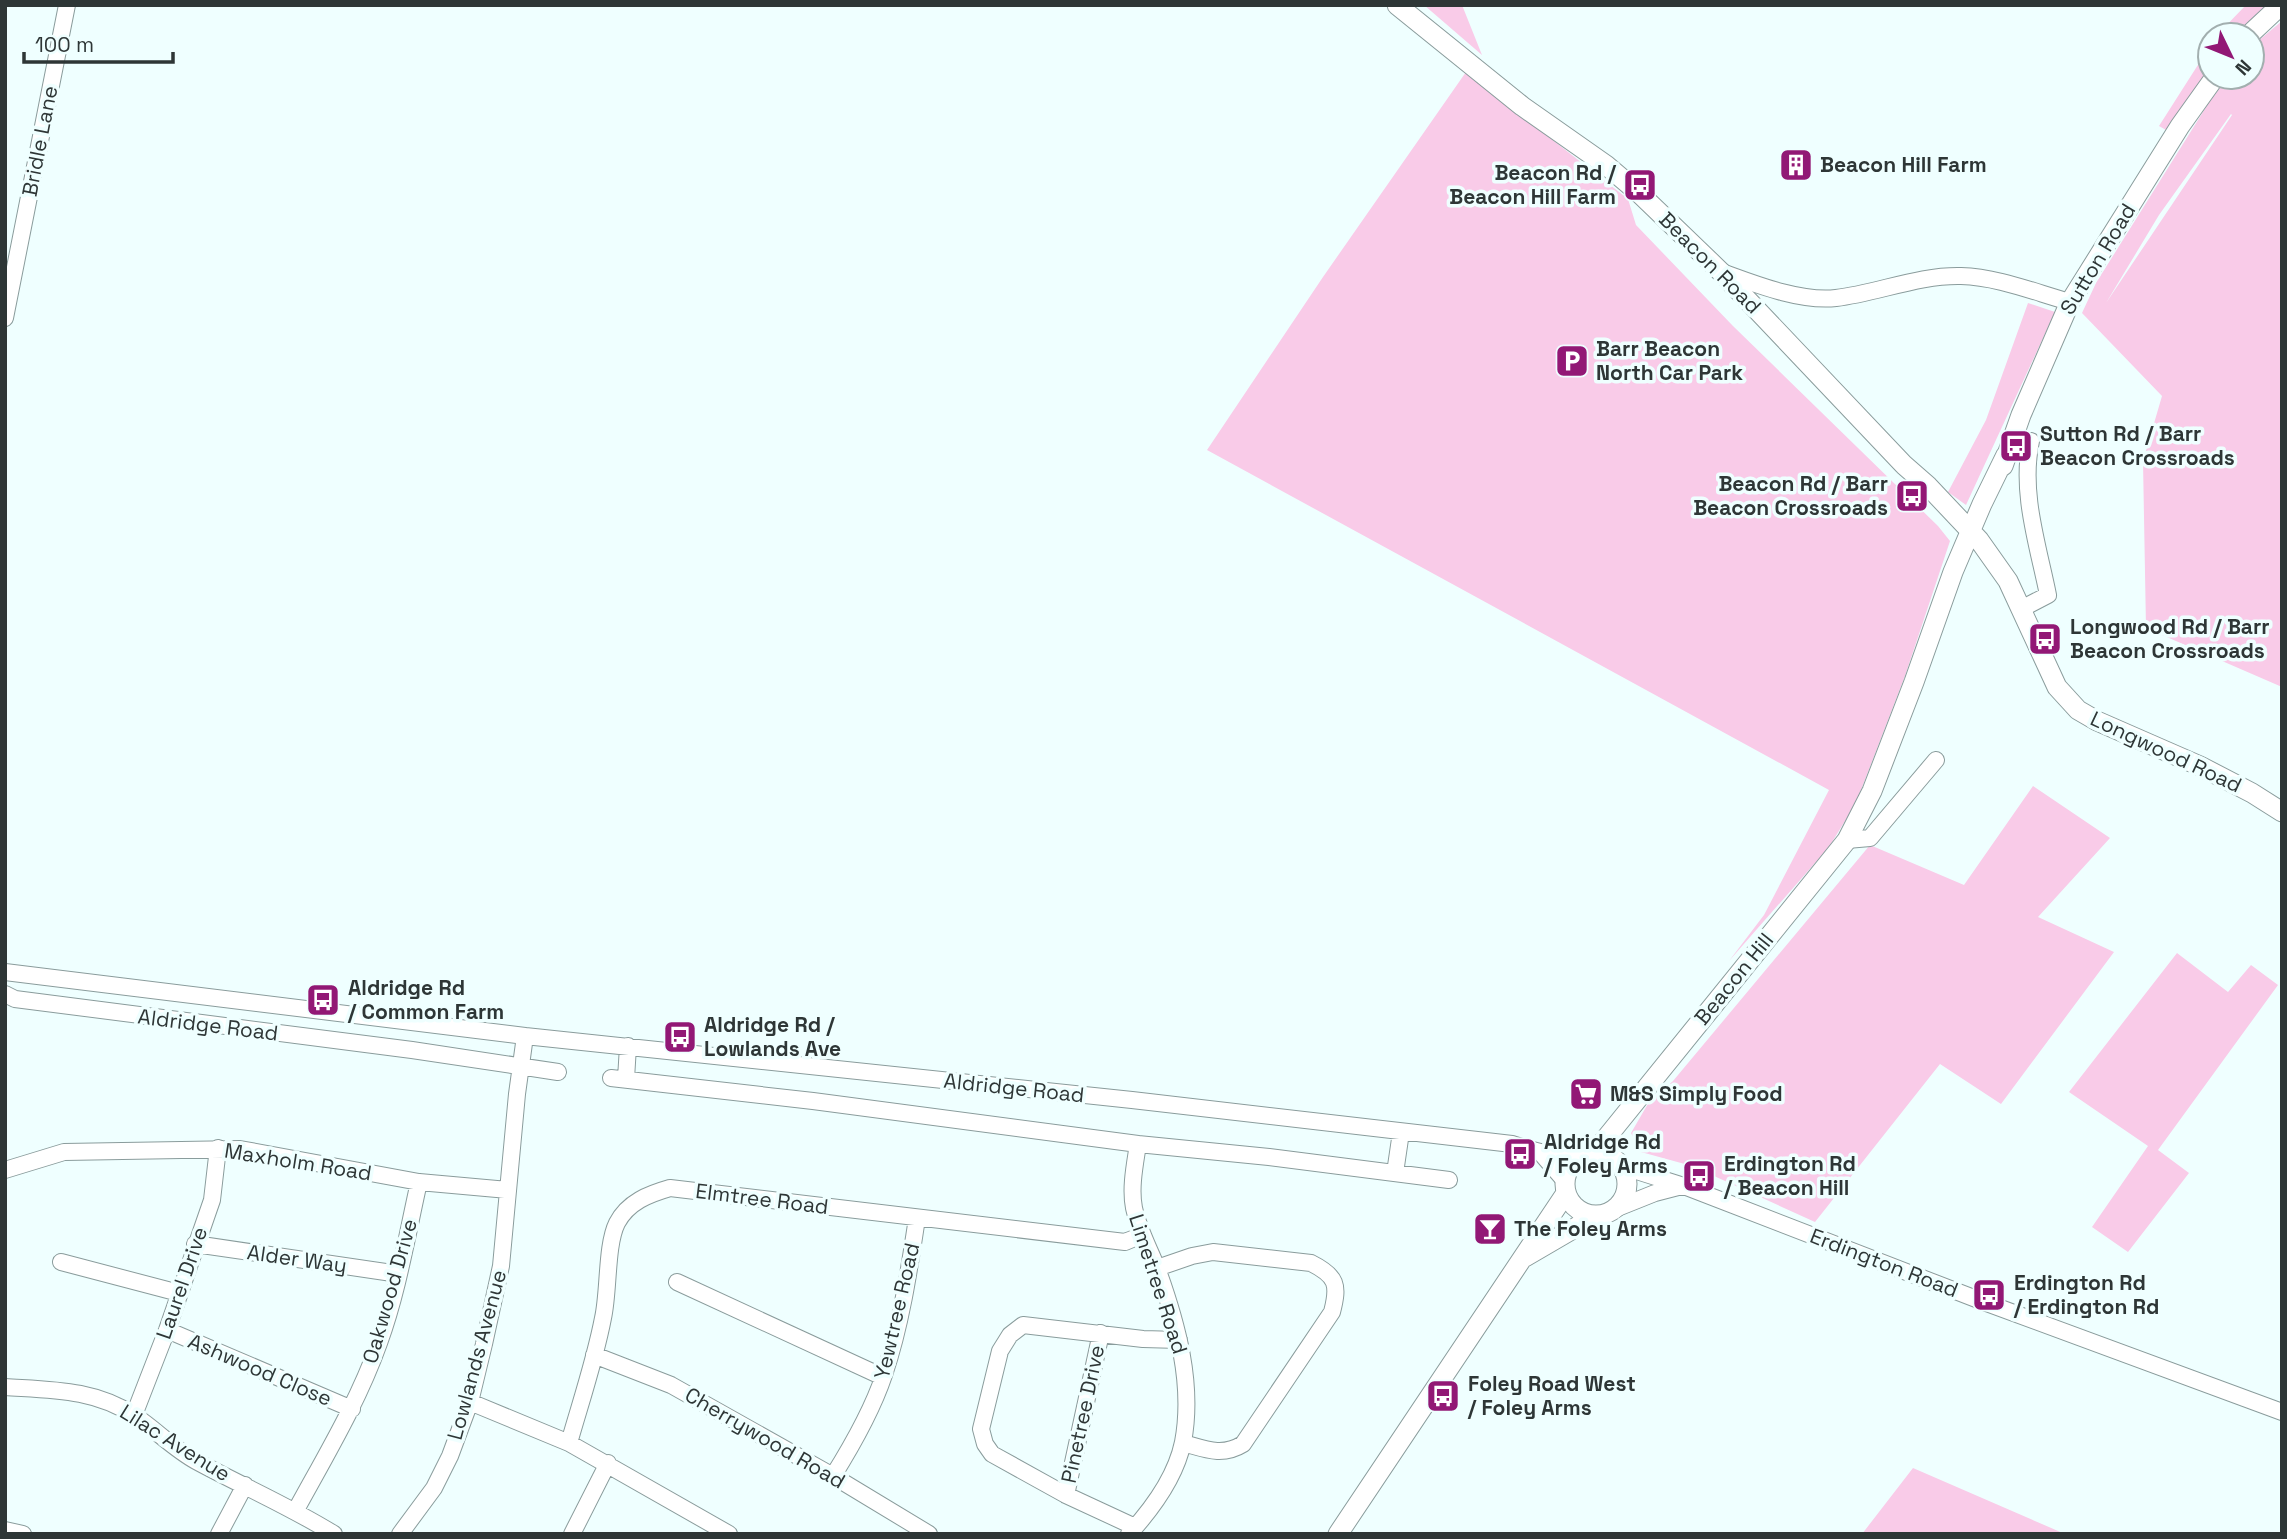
<svg xmlns="http://www.w3.org/2000/svg" width="2287" height="1539" font-family="'Space Grotesk',sans-serif">
  <style>
    .green { fill: #f9cbe8; fill-rule: evenodd }
    .lines { fill: none; stroke-linecap: round; stroke-linejoin: round }
    .minor-casing { stroke: #8a9c9c; stroke-width: 18 }
    .major-casing { stroke: #8a9c9c; stroke-width: 21 }
    .minor { stroke: #fff; stroke-width: 16 }
    .major { stroke: #fff; stroke-width: 19 }
    .labels { text-anchor: middle; stroke-width: 7; stroke-linejoin: round; paint-order: stroke }
    .street-label { font-size: 21px; fill: #2e3636; stroke: #efffff }
    .poi-label { font-size: 21px; font-weight: bold; fill: #2e3636; stroke: #efffff; text-anchor: start }
  </style>
  <rect width="100%" height="100%" fill="#efffff"/>
  <path class="green" d="M1424 5H1462L1482 55Z
    M2246 5H2269L2240 35H2217Z
    M2282 21V687L2146 628 2143 461 2162 396 2082 313 2096 283 2208 104 2228 77H2252V46ZM2231 114 2232 115 2106 303 2159 215Z
    M2210 46V70L2166 130 2159 126Z
    M1466 72 1628 199 1636 225 1733 326 1938 526 1950 541 1905 676 1856 803 1829 847 1729 961 1764 915 1829 790 1207 450 1323 277Z
    M2028 303 2055 312 1966 505 1948 492 1986 420Z
    M2033 786 2110 838 2038 917 2114 952 2001 1104 1940 1064 1815 1222 1692 1166 1641 1152 1631 1133 1649 1102 1673 1081 1870 845 1964 885Z
    M2177 953 2228 992 2251 965 2278 985 2158 1150 2189 1173 2128 1252 2092 1227 2148 1146 2069 1092Z
    M1913 1468 2065 1534H1862Z"/>
  <g class="lines">
    <defs>
      <path id="minor" d="M1722 272C1755 284 1800 302 1836 298 1878 293 1918 275 1961 276 1998 277 2034 292 2070 302
        M5 318 67 5
        M2021 609 2048 595C2038 545 2020 492 2031 441
        M1847 840 1870 838 1936 760
        M5 972 525 1036 1132 1100 1512 1144C1536 1151 1560 1159 1585 1155
        M5 994 15 999 412 1050 558 1072
        M611 1078 813 1101 1138 1144 1269 1157 1449 1180
        M626 1079 628 1046
        M1540 1152 1565 1181
        M1621 1166 1684 1186 1984 1302 2282 1412
        M5 1170 64 1152 240 1149 419 1182 508 1190
        M1395 1173 1401 1132
        M1615 1209 1655 1193 1682 1186
        M195 1244 399 1274
        M61 1262 179 1293
        M1157 1268 1192 1256 1213 1252 1311 1263C1337 1276 1339 1285 1332 1312L1243 1444C1222 1457 1205 1449 1183 1443
        M677 1282 883 1377
        M167 1330 352 1409
        M594 1355 671 1385 833 1476 929 1534
        M5 1387C51 1390 95 1389 135 1416 156 1430 174 1449 196 1461 242 1486 289 1506 334 1534
        M470 1402 569 1443 729 1534
        M134 1415 167 1330 212 1200 218 1148
        M569 1443C581 1401 595 1360 603 1318 609 1292 606 1245 617 1223 628 1202 649 1194 670 1188L1125 1242 1142 1235
        M833 1476C853 1444 872 1411 884 1375 901 1325 909 1271 917 1218
        M1066 1495 1101 1333
        M296 1510C326 1455 358 1402 379 1343 398 1291 407 1235 419 1182
        M1135 1527 1066 1495 992 1454 985 1444 981 1429 1000 1351 1010 1335 1023 1325 1143 1339 1179 1340
        M5 1530 23 1534
        M219 1534 245 1485
        M400 1534 434 1488 450 1456 470 1402 484 1344 501 1266 517 1094 525 1036
        M572 1534 608 1463
        M1129 1534C1152 1509 1176 1476 1183 1442 1194 1384 1177 1323 1157 1268 1149 1248 1139 1230 1134 1208 1130 1188 1135 1164 1138 1144"/>
      <path id="major" d="M1397 5 1522 106 1606 165 1639 193 1720 271 1904 465 1928 486 1979 540 2008 581 2057 687 2078 710 2097 721 2200 766 2252 793 2282 812
        M2249 35 2281 5
        M2003 466 2021 415 2070 302 2180 126 2215 77
        M1565 1184a31 31 0 1 1 62 0a31 31 0 1 1-62 0Z
        M1594 1153 1847 840 1872 791 1914 682 1953 572 1982 504 2006 455
        M1525 1257 1597 1215
        M1338 1534 1566 1193"/>
    </defs>
    <use href="#minor" class="minor-casing"/>
    <use href="#major" class="major-casing"/>
    <use href="#minor" class="minor"/>
    <use href="#major" class="major"/>
  </g>
  <defs>
    <symbol id="building-square" viewBox="-11 -11 22 22"><rect x="-9" y="-9" width="18" height="18" rx="4" fill="#921875" stroke="#efffff"/><path d="M-4-6H4V6H1V3H-1V6H-4ZM-2.5-4.3h1.7v1.8h-1.7ZM.8-4.3h1.7v1.8H.8ZM-2.5-1h1.7V.8h-1.7ZM.8-1h1.7V.8H.8Z" fill="#fff"/></symbol>
    <symbol id="bus-square" viewBox="-11 -11 22 22"><rect x="-9" y="-9" width="18" height="18" rx="4" fill="#921875" stroke="#efffff"/><path d="M-5-6H5V4H4V6H2V4H-2V6H-4V4H-5ZM-3.5-4V0h7V-4ZM-3.5 1.2v1.5H-2V1.2ZM2 1.2v1.5H3.5V1.2Z" fill="#fff"/></symbol>
    <symbol id="parking-square" viewBox="-11 -11 22 22"><rect x="-9" y="-9" width="18" height="18" rx="4" fill="#921875" stroke="#efffff"/><path d="M-3.5-5.5H1a3.5 3.5 0 0 1 0 7H-1V5.5H-3.5ZM-1-3.4V-.6H.8a1.4 1.4 0 0 0 0-2.8Z" fill="#fff"/></symbol>
    <symbol id="supermarket-square" viewBox="-11 -11 22 22"><rect x="-9" y="-9" width="18" height="18" rx="4" fill="#921875" stroke="#efffff"/><path d="M-6-5.5h2.5l.6 2H6L4.5 2H-2.5L-4.4-4H-6ZM-1.5 3.2a1.3 1.3 0 1 0 .1 0ZM3 3.2a1.3 1.3 0 1 0 .1 0Z" fill="#fff"/></symbol>
    <symbol id="bar-square" viewBox="-11 -11 22 22"><rect x="-9" y="-9" width="18" height="18" rx="4" fill="#921875" stroke="#efffff"/><path d="M-6-5H6L.8 .8V4.5H3.5V6h-7V4.5H-.8V.8Z" fill="#fff"/></symbol>
  </defs>
  <g fill-rule="evenodd">
    <use href="#building-square" x="1777" y="146" width="38" height="38"/>
    <use href="#bus-square" x="1621" y="166" width="38" height="38"/>
    <use href="#parking-square" x="1553" y="342" width="38" height="38"/>
    <use href="#bus-square" x="1997" y="427" width="38" height="38"/>
    <use href="#bus-square" x="1893" y="477" width="38" height="38"/>
    <use href="#bus-square" x="2026" y="620" width="38" height="38"/>
    <use href="#bus-square" x="304" y="981" width="38" height="38"/>
    <use href="#bus-square" x="661" y="1018" width="38" height="38"/>
    <use href="#supermarket-square" x="1567" y="1075" width="38" height="38"/>
    <use href="#bus-square" x="1501" y="1135" width="38" height="38"/>
    <use href="#bus-square" x="1680" y="1157" width="38" height="38"/>
    <use href="#bar-square" x="1471" y="1210" width="38" height="38"/>
    <use href="#bus-square" x="1970" y="1276" width="38" height="38"/>
    <use href="#bus-square" x="1424" y="1377" width="38" height="38"/>
  </g>
  <g class="labels">
    <g class="street-label">
      <text transform="translate(40 141) rotate(-79)" y="7">Bridle Lane</text>
      <text transform="translate(2098 259) rotate(-59)" y="7">Sutton Road</text>
      <text transform="translate(1710 263) rotate(45)" y="7">Beacon Road</text>
      <text transform="translate(2166 752) rotate(25)" y="7">Longwood Road</text>
      <text transform="translate(1734 979) rotate(-51)" y="7">Beacon Hill</text>
      <text transform="translate(208 1025) rotate(7)" y="7">Aldridge Road</text>
      <text transform="translate(1014 1088) rotate(6)" y="7">Aldridge Road</text>
      <text transform="translate(298 1162) rotate(9)" y="7">Maxholm Road</text>
      <text transform="translate(762 1199) rotate(7)" y="7">Elmtree Road</text>
      <text transform="translate(297 1259) rotate(8)" y="7">Alder Way</text>
      <text transform="translate(1884 1263) rotate(21)" y="7">Erdington Road</text>
      <text transform="translate(182 1283) rotate(-71)" y="7">Laurel Drive</text>
      <text transform="translate(1158 1284) rotate(72)" y="7">Limetree Road</text>
      <text transform="translate(390 1291) rotate(-74)" y="7">Oakwood Drive</text>
      <text transform="translate(897 1311) rotate(-77)" y="7">Yewtree Road</text>
      <text transform="translate(477 1355) rotate(-75)" y="7">Lowlands Avenue</text>
      <text transform="translate(260 1370) rotate(23)" y="7">Ashwood Close</text>
      <text transform="translate(1083 1414) rotate(-78)" y="7">Pinetree Drive</text>
      <text transform="translate(765 1438) rotate(30)" y="7">Cherrywood Road</text>
      <text transform="translate(175 1443) rotate(32)" y="7">Lilac Avenue</text>
    </g>
    <g class="poi-label">
      <text x="1820" y="172">Beacon Hill Farm</text>
      <text x="1616" y="180" text-anchor="end">Beacon Rd /<tspan x="1616" dy="24">Beacon Hill Farm</tspan></text>
      <text x="1596" y="356">Barr Beacon<tspan x="1596" dy="24">North Car Park</tspan></text>
      <text x="2040" y="441">Sutton Rd / Barr<tspan x="2040" dy="24">Beacon Crossroads</tspan></text>
      <text x="1888" y="491" text-anchor="end">Beacon Rd / Barr<tspan x="1888" dy="24">Beacon Crossroads</tspan></text>
      <text x="2070" y="634">Longwood Rd / Barr<tspan x="2070" dy="24">Beacon Crossroads</tspan></text>
      <text x="348" y="995">Aldridge Rd<tspan x="348" dy="24">/ Common Farm</tspan></text>
      <text x="704" y="1032">Aldridge Rd /<tspan x="704" dy="24">Lowlands Ave</tspan></text>
      <text x="1610" y="1101">M&amp;S Simply Food</text>
      <text x="1544" y="1149">Aldridge Rd<tspan x="1544" dy="24">/ Foley Arms</tspan></text>
      <text x="1724" y="1171">Erdington Rd<tspan x="1724" dy="24">/ Beacon Hill</tspan></text>
      <text x="1514" y="1236">The Foley Arms</text>
      <text x="2014" y="1290">Erdington Rd<tspan x="2014" dy="24">/ Erdington Rd</tspan></text>
      <text x="1468" y="1391">Foley Road West<tspan x="1468" dy="24">/ Foley Arms</tspan></text>
    </g>
  </g>
  <rect width="2287" height="1539" fill="none" stroke="#2e3636" stroke-width="14"/>
  <g transform="translate(2231 56) rotate(133)"><circle r="33" fill="#efffff" stroke="#a2afaf" stroke-width="2"/>
  <path d="M0-5L12 26L0 18L-12 26Z" fill="#921875"/>
  <text y="-10" font-size="19" font-weight="bold" text-anchor="middle" fill="#2e3636">N</text>
  </g>
  <path d="M24 52v10h149v-10" fill="none" stroke="#2e3636" stroke-width="3.5"/>
  <text x="35" y="52" font-size="21" fill="#2e3636" stroke="#efffff" stroke-width="5" paint-order="stroke">100 m</text>
</svg>
